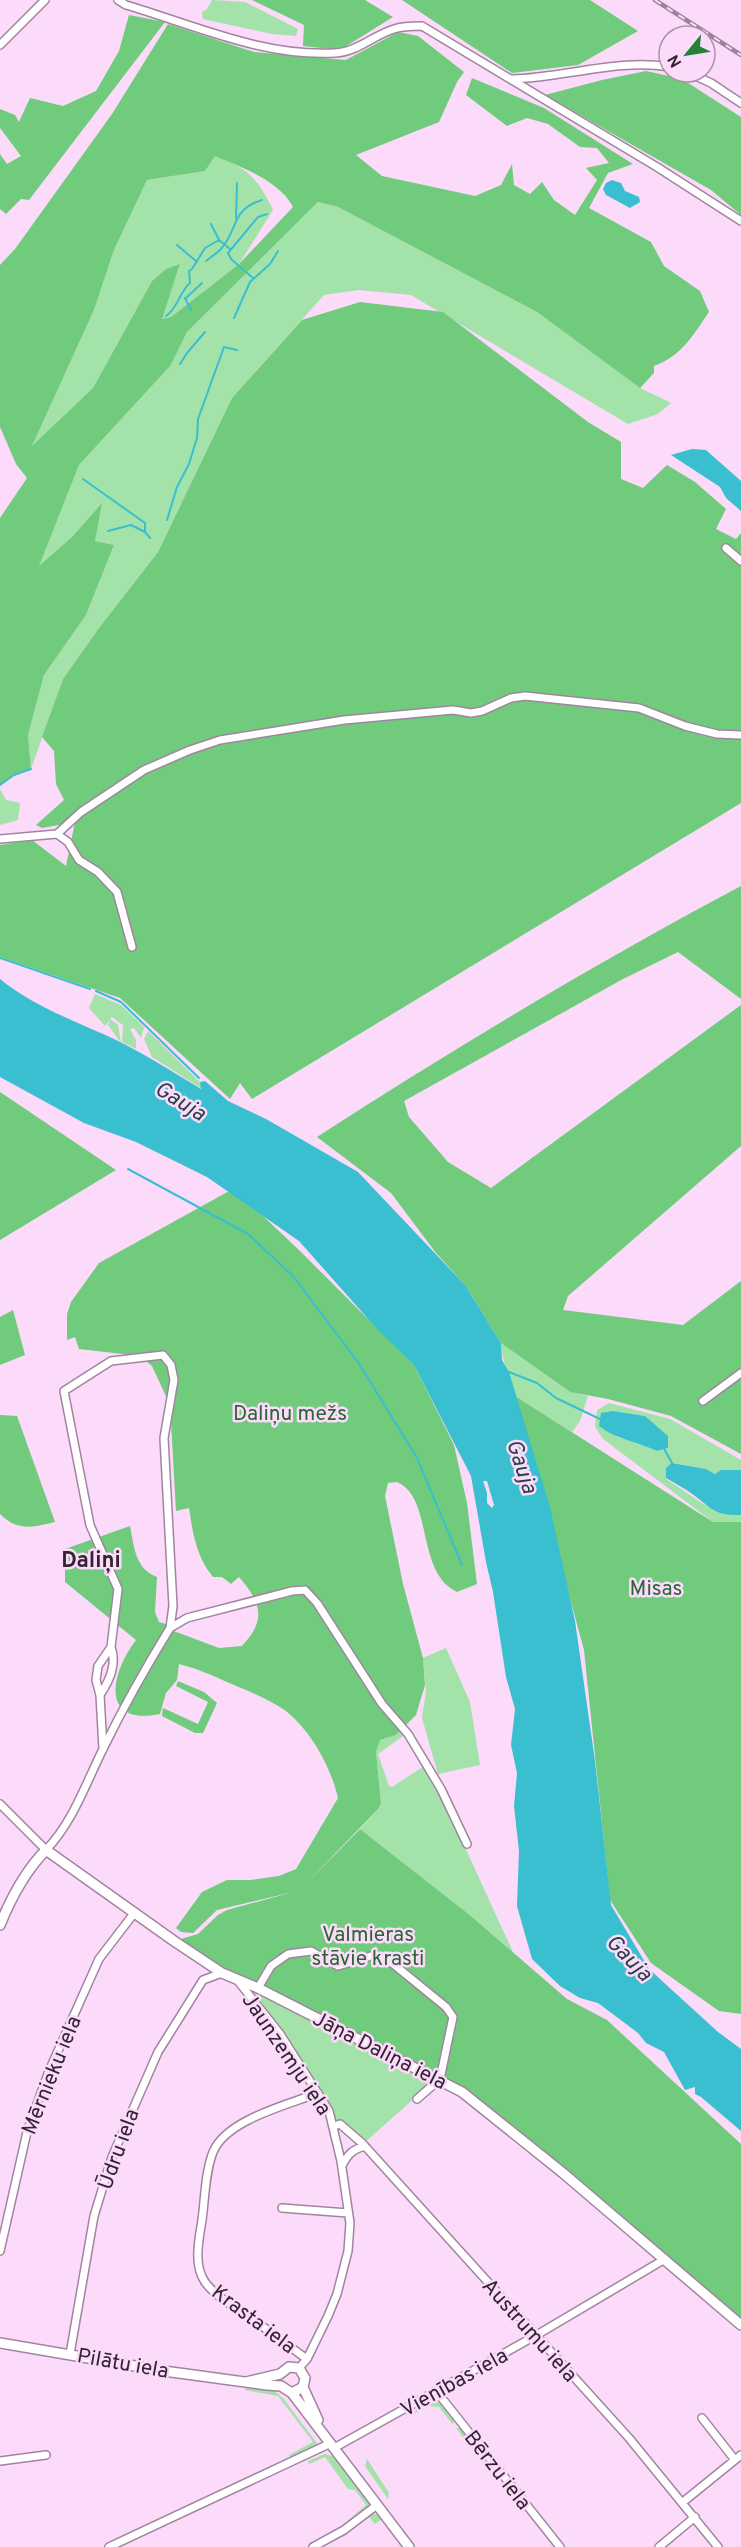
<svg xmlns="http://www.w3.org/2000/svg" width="741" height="2547" font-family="Overpass,sans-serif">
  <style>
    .green { fill: #a3e3a9; fill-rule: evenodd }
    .forest { fill: #70cb7c; fill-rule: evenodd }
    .water { fill: #39bfcf; fill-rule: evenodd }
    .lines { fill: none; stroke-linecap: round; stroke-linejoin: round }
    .stream { stroke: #39bfcf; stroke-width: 2 }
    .minor-casing { stroke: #a284a1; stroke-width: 10 }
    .tertiary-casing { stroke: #a284a1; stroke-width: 12 }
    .minor { stroke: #fff; stroke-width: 7 }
    .tertiary { stroke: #fff; stroke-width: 9 }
    .rail-casing { stroke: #9a8399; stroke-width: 4.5 }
    .rail { stroke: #fbdafa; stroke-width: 2; stroke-dasharray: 7; stroke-linecap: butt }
    .labels { text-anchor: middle; stroke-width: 5; stroke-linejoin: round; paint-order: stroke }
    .park-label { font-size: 21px; fill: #286632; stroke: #fbdafa }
    .street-label { font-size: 21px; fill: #322531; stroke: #fbdafa }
    .water-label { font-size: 22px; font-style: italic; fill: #254145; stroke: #fbdafa }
    .neighbourhood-label { font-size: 22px; font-weight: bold; fill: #322531; stroke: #fbdafa }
  </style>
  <rect width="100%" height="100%" fill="#fbdafa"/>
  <path class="green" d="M212 0 245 2 298 29 296 36 272 34 203 19 202 12 207 9Z
    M215 155C248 169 257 177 273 210L239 264 171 317 161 319 180 265 166 269 152 281 93 388 31 448 94 310 114 250 147 180 205 171Z
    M318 202 338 207 537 312 640 388 671 403 658 414 628 424 411 295 359 290 324 295 232 398 158 552 99 628 63 679 31 769 28 735 44 675 86 615 114 545 95 541 101 504 72 537 38 567 79 465 171 365 187 332Z
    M0 789 6 800 20 803 18 820 0 825Z
    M95 994 121 1005 144 1027 141 1038 134 1028 130 1029 136 1040V1049L122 1042 123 1025 112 1017 110 1019 118 1025 121 1043 108 1025 110 1020 105 1026 89 1008Z
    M148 1031 200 1082 202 1089 152 1057 144 1039Z
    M501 1343 568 1391 588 1396 580 1421 572 1432 515 1396C510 1378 502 1362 501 1343Z
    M609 1403 670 1419 741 1460V1470H721L715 1474 706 1469 673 1463 666 1469V1479C690 1493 712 1516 741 1515V1522H713L603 1439 595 1427 597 1410ZM613 1411 645 1416 667 1441 668 1448 657 1451 637 1442 617 1437Z
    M446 1648 470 1702 480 1765 438 1774 422 1718 426 1691 423 1658Z
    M400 1731 403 1736 378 1754 389 1786 392 1787 424 1766 440 1793 513 1952 471 1916 360 1829 379 1808 381 1803 376 1752 380 1740 396 1735Z
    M238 1981 437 2078 363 2144 340 2124 334 2126 301 2067Z
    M245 2386 273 2390 283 2398 319 2446 290 2457 289 2455 313 2442 278 2396 245 2390Z
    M431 2400 439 2402 454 2420 453 2425 439 2407 429 2406 415 2413 416 2408Z
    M456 2428H460L490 2467 489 2471Z
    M325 2454 336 2457 369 2503 368 2507 338 2529 366 2505 355 2490 348 2489 325 2457 309 2464 308 2461Z
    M367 2459 389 2493 388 2499 365 2466Z
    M372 2513 380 2516 381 2520 375 2524 369 2517 346 2535 321 2547Z"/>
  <path class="forest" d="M252 0H365L393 17 340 50 303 46 304 25Z
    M402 0H590L638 31 578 65 512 73Z
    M129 15 165 22 29 200 21 199 6 214 0 209V154L7 164 21 156 0 128V109L15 115 19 122 30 98 63 106 96 91 119 51Z
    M168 24 254 52 346 60 398 32 418 36 464 72 457 82 439 122 356 155 382 176 475 196 501 185 512 164 514 185 530 194 542 182 554 200 575 215 597 180 586 168 609 163 597 148 580 147 548 124 527 118 507 126 466 95 472 78 544 108 633 164 608 173 589 208 651 242 664 266 700 291 709 312C693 335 682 356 654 366V373L640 388 537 312 338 207 318 202 187 332 171 365 79 465 39 566 72 537 102 503 95 541 114 545 86 615 44 675 28 735 31 769 14 775 0 785V518L27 478 16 464 0 427V265L15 249 112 114ZM215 156C241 167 280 181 293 207L239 264 171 317 162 319 180 264 166 269 152 281 93 388 32 446 94 310 114 250 147 180 205 171Z
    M646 71 682 79 741 117V215L711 190 545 95 602 80Z
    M360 302 443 312 588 422 621 442V479L643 488 667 465 695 482 726 509 716 529 736 539 741 533V803L252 1099 240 1083 230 1099 120 998 0 957V845L32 840 66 866 75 822 42 828 36 825 64 800 56 784 54 751 42 737 63 679 99 628 158 552 232 398 302 320Z
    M741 886V999L678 952 623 979 404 1101 409 1117 448 1162 491 1188 741 1005V1146L568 1296 563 1310 683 1325 741 1281V1454L671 1416 608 1399 570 1392 501 1343 465 1285 436 1253 391 1193 317 1137C455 1048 596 963 741 886Z
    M0 1092 116 1170 0 1240Z
    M231 1190 263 1216 301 1252 414 1365 454 1445 467 1503 477 1584 457 1592C415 1572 434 1498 397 1482L388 1483 385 1496 403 1584 423 1658 425 1685 416 1715 396 1735 380 1740 376 1752 381 1803 379 1808 300 1890 360 1829 471 1916 567 1999 607 2020 741 2144V2325L462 2092 258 1988 174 1941 198 1934 218 1915 227 1910 293 1892 217 1910 193 1933 181 1932 176 1928 202 1892 227 1880H251L279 1876 296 1869 338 1798C331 1767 311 1731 286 1711 269 1699 246 1690 227 1682 212 1675 195 1668 179 1664L177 1680 166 1693 160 1714C100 1726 110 1674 136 1640L65 1582V1549L130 1526C134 1546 135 1569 157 1577L155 1612 159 1622 173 1626 171 1630 219 1648 242 1646C267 1620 261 1602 239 1577L231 1584 222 1577H213C196 1556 193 1534 189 1508L176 1511 170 1405 152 1366 140 1356 79 1349 75 1337 67 1340V1314L71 1302 99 1263Z
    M13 1310 25 1355 0 1365V1317Z
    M515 1396 713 1522H741V2014L719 2011 651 1963 610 1900 584 1650Z
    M0 1415 17 1416 55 1522C33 1527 18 1532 0 1514Z
    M178 1681 204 1692 217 1703 203 1733H195L162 1716 163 1708 198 1724 208 1702 176 1686Z"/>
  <path class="water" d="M612 180 621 183 625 191 639 197 640 202 630 208 606 195 603 189 606 183Z
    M692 449 706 450 741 481V511L726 498 720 487 671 455Z
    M0 979C34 1007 76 1021 116 1040 145 1054 173 1072 201 1089L200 1082 205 1081 228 1101 266 1119 358 1172 465 1285 501 1343 502 1360 509 1372 550 1507 575 1621 595 1761 611 1905 649 1969 718 2032 741 2049V2131L701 2097 695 2094V2087L685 2090 664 2052 646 2043 638 2033 598 2003 580 1998 560 1986 532 1959 517 1906 519 1851 514 1806 517 1773 511 1745 515 1709 506 1677 493 1592 486 1562 471 1476 414 1365 377 1329 299 1241 207 1177 136 1142 84 1123 0 1077ZM483 1481H487L494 1505 492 1508 487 1503V1493Z
    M613 1411 645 1416 668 1436V1448L657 1451C639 1442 615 1439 599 1426L601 1413Z
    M672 1463 706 1469 715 1474 721 1470H741V1515C716 1516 712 1509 695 1496 686 1489 676 1484 666 1478V1468Z"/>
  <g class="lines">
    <path class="stream" d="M236 219 237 183
      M211 224 219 240 230 249
      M177 245 197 262
      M206 261C211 257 217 253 221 249 239 229 230 210 262 200
      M253 278 231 259 228 253 258 217 267 214
      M185 298 191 310
      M186 298 202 283
      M166 316C178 308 180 291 190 283L189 271 192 269 205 248 219 240
      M234 318 250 282 270 264 278 251
      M180 364 187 353 205 332
      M83 479 145 523V532L150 538
      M167 520 177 487 189 464 197 438 198 419 224 347 237 350
      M108 531 131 525 145 532
      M0 785 14 775 31 769
      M0 958 90 989
      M96 991 121 1002 199 1078
      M128 1169 248 1234 293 1276 358 1362 417 1458 462 1565
      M509 1372 537 1383 556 1398 602 1420
      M663 1447 672 1463"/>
    <defs>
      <path id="minor" d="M118 0 126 5C194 25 263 57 335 53 357 52 374 35 394 29 403 26 413 26 422 26L657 167 741 221
        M0 45 45 0
        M687 72 711 83 741 103
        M512 79C563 78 620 58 669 67
        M726 548 741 561
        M57 834 68 842 79 860 98 872 117 892 132 947
        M0 839 57 834 81 812 144 770 190 750 220 740 344 720 453 710 471 713 482 711 511 698 525 696 639 708 685 726 717 734 741 735
        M703 1401 741 1373
        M111 1647 118 1589 90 1525 64 1391 111 1361 163 1355 171 1365 174 1380 164 1438 173 1606 170 1628
        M100 1695C110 1680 117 1664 111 1647L98 1666 96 1680 100 1695 103 1749
        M0 1804 46 1850C73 1822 86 1783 103 1749 123 1708 146 1667 170 1628L187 1618 292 1591 305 1590 317 1603 382 1704 408 1734 441 1789 467 1844
        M238 1981 280 2034 329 2111 341 2161 350 2223 348 2251 337 2294 328 2316 307 2359 299 2368
        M258 1988 271 1966 288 1954 311 1951 338 1966 374 1955 392 1963 446 2007 453 2017 440 2079 417 2099
        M334 2126 340 2124 363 2144 629 2438 718 2547
        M342 2166C347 2155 353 2149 365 2146
        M282 2208 348 2213
        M0 2251 27 2132 49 2071 99 1959 135 1912
        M70 2354 94 2216 112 2157 158 2052 203 1980 222 1973
        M307 2359C287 2345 268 2330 248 2316 233 2306 215 2296 205 2282 193 2265 199 2239 202 2220 205 2198 205 2173 213 2152 226 2120 287 2105 318 2093
        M437 2392 560 2547
        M702 2418 735 2460
        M334 2448 535 2336 665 2259
        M0 2461 46 2455
        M683 2502 741 2455
        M109 2547 331 2443
        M313 2547 344 2530 377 2505
        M659 2547 695 2517"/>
      <path id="tertiary" d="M0 1925C11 1898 26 1870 46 1850L174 1941 222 1973 258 1988 462 2092 563 2173 741 2325
        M0 2343 164 2371 267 2385 281 2386 292 2393 303 2387 305 2378 299 2368 289 2367 280 2374 246 2382
        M303 2387 318 2420
        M292 2393 409 2547"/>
    </defs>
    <use href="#minor" class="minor-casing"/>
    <use href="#tertiary" class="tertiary-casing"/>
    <use href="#minor" class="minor"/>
    <use href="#tertiary" class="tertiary"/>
    <defs>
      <path id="rail" d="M655 0 741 55"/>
    </defs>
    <use href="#rail" class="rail-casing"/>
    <use href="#rail" class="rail"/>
  </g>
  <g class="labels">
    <g class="park-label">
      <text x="290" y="1420">Daliņu mežs</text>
      <text x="656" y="1595">Misas</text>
      <text x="368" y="1941">Valmieras<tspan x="368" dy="24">stāvie krasti</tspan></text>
    </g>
    <g class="street-label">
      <text transform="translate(380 2050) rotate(27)" y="7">Jāņa Daliņa iela</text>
      <text transform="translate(287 2054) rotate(56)" y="7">Jaunzemju iela</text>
      <text transform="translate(51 2075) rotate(-68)" y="7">Mērnieku iela</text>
      <text transform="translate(118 2149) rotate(-70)" y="7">Ūdru iela</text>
      <text transform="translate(254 2319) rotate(37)" y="7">Krasta iela</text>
      <text transform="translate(530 2330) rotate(48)" y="7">Austrumu iela</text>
      <text transform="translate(123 2363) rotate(10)" y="7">Pilātu iela</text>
      <text transform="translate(454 2382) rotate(-29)" y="7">Vienības iela</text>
      <text transform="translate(498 2470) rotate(52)" y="7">Bērzu iela</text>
    </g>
    <g class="water-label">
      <text transform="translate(181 1100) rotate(32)" y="8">Gauja</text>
      <text transform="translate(523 1466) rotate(72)" y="8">Gauja</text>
      <text transform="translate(630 1957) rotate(46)" y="8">Gauja</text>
    </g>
    <g class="neighbourhood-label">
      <text x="91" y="1567">Daliņi</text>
    </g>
  </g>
  <g transform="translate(687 54) rotate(240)"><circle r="28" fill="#fbdafa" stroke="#ab92aa" stroke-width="1.5"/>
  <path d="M0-4.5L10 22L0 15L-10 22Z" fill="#208336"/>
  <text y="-9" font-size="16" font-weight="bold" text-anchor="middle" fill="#322531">N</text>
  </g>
</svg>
